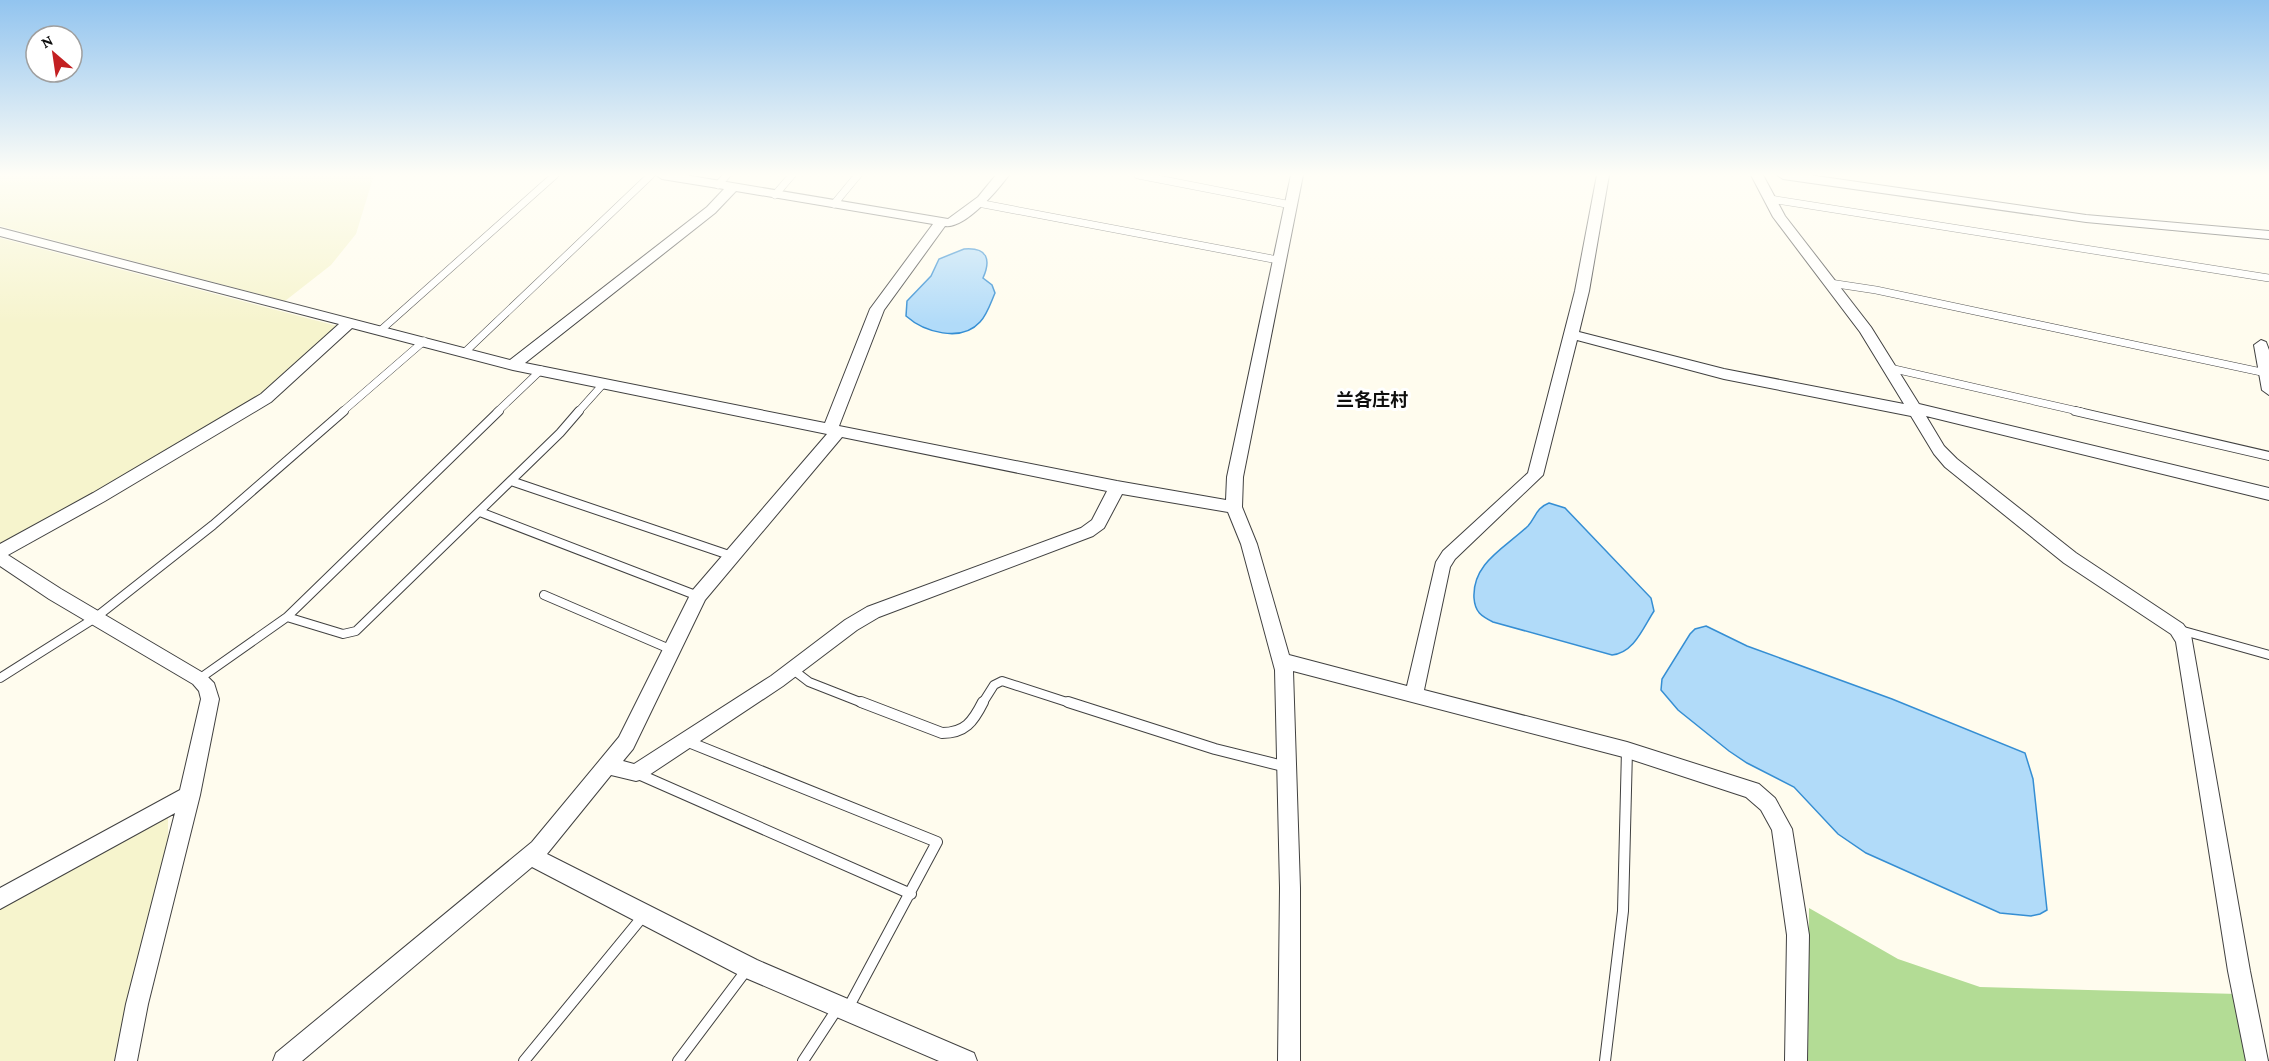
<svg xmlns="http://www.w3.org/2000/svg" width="2269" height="1061" font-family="'Crimson Pro','Noto Sans SC',serif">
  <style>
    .farmland { fill: #f6f4cd }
    .forest { fill: #b3dc95 }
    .water { fill: #b1dbf9; stroke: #358ed3; stroke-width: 1.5 }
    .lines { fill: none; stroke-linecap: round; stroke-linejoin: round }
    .lane-far2-casing { stroke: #414141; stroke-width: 8 }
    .lane-far1-casing { stroke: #414141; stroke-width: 10 }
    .lane-casing { stroke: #414141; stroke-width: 12 }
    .street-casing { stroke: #414141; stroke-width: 2 }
    .lane-far2 { stroke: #fff; stroke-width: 7 }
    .lane-far1 { stroke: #fff; stroke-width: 8 }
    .lane { stroke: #fff; stroke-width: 10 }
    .street { fill: #fff; fill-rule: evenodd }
    .labels { text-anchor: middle; stroke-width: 6; stroke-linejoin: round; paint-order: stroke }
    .quarter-label { font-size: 18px; font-weight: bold; fill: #0e0e0e; stroke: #fff }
  </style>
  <rect width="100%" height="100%" fill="#fffcee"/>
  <path class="farmland" d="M0 175H374L356 234 331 265 285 301 0 226Z
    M0 238 341 327 244 409 0 545Z
    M168 812V841L114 1061H0V906Z"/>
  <path class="forest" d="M1809 908 1898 959 1980 987 2238 994 2251 1061H1808Z"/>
  <path class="water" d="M964 249C988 247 991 260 983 278L992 285 995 293C991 302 987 315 980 322 961 343 924 332 906 316L907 301 931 276 939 259Z
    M1549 503 1565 508 1651 598 1654 611C1643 628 1634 653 1612 655L1493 622C1481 616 1475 612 1474 598 1472 563 1505 548 1528 526 1536 517 1536 508 1549 503Z
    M1706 626 1747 646 1892 699 2025 753 2033 779 2047 910 2040 914 2031 916 2000 913 1866 853 1838 834 1794 787 1747 763 1729 751 1678 710 1661 690 1662 679 1690 634 1695 629Z"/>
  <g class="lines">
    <defs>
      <path id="lane-far2" d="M1138 175 1291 205
        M718 185 727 175
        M775 195 792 175
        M1770 199 2269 278
        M978 203 1278 260
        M834 204 858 175
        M1830 283 1876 290 2266 373
        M381 330 555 175
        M465 352 651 175
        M1890 368 2082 412
        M342 412 424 341
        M497 412 541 370
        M578 412 604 383"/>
      <path id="lane-far1" d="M2075 411 2269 456
        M511 481 732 556
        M480 512 698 596
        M544 595 672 650
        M287 617 343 634 356 631 560 433 579 411
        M2180 630 2269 655
        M792 669 809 682 865 704
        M0 678 95 618 213 525 344 411
        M199 679 287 617 499 411
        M982 704 994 685 1002 681 1073 704"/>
      <path id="lane" d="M861 702 942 733C965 733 973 722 983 702
        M1068 702 1215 749 1287 767
        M686 741 937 842 847 1010
        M636 773 911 894
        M524 1061 644 915
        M678 1061 748 968
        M803 1061 839 1006
        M1605 1061 1623 911 1627 750"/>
      <path id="street" d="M656 175H685L948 219 978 197 996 175H1009C998 190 965 229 945 226L884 310 839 426 1117 481 1226 500 1227 477 1291 175H1303L1243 477 1242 507 1257 544 1289 655 1407 686 1436 562 1443 551 1528 473 1575 291 1597 175H1609L1589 291 1579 332 1724 369 1904 404 1860 332 1773 217 1751 175H1763L1785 216 1871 327 1919 404 2269 488V500L1926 416 1944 446 1957 459 2076 553 2183 624 2191 635 2250 971 2268 1061H2246L2228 971 2176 642 2171 634 2064 563 1945 467 1934 454 1911 416 1724 379 1577 340 1543 475 1455 559 1450 567 1424 690 1627 742 1759 784 1775 798 1792 829 1809 935 1807 1061H1785L1787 935 1772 830 1761 810 1746 797 1627 758 1293 671 1300 888V1061H1278L1280 888 1275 670 1241 544 1228 512 1122 494 1104 528 1093 536 879 617 857 630 783 686 643 779 636 781 611 775 547 854 757 960 974 1053 977 1061H939L741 976 532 867 302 1061H273L276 1053 532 842 619 737 692 591 827 434 513 370 352 328 271 402 105 501 8 555 61 589 205 674 214 683 219 699 200 795 148 1004 137 1061H115L126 1004 175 813 0 909V888L180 790 201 699 199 691 193 684 49 599 0 566V544L93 493 261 394 339 324 0 236V228L510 360 707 207 724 189 662 179ZM736 191 933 224 870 309 825 423 525 363 715 213ZM842 437 1107 491 1092 520 1081 528 867 607 845 620 771 676 634 764 623 761 633 749 705 600Z
        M1777 175H1809L2086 215 2269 231V239L2086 222 1783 179Z
        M2261 340 2266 342 2269 350V395L2262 390 2254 345Z"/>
    </defs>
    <use href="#lane-far2" class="lane-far2-casing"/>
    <use href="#lane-far1" class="lane-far1-casing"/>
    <use href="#lane" class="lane-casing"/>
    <use href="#street" class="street-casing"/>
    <use href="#lane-far2" class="lane-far2"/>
    <use href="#lane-far1" class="lane-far1"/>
    <use href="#lane" class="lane"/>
    <use href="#street" class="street"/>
  </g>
  <linearGradient id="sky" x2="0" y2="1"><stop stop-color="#92c4ef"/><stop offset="0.54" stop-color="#fffef7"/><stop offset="1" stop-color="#fffef7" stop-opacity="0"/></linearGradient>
  <rect width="2269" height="324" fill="url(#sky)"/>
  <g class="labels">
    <g class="quarter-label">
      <text x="1372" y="406">兰各庄村</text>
    </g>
  </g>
  <g transform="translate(54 54) rotate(331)"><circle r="28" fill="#ffffff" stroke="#9f9f9f" stroke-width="1.5"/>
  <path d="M0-4.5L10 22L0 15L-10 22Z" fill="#c32022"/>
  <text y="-9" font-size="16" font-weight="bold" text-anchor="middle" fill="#0e0e0e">N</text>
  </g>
</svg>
